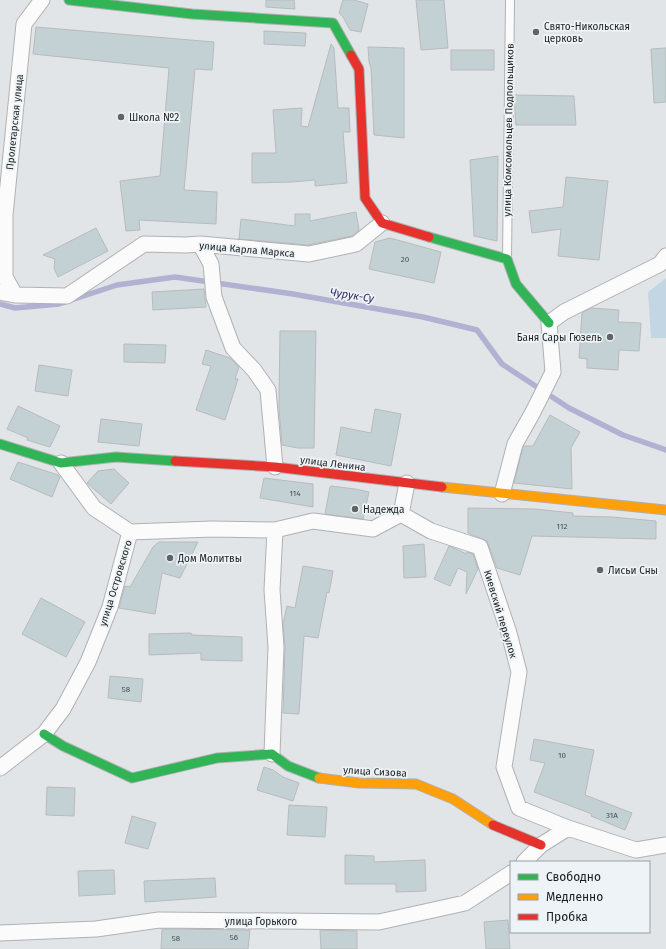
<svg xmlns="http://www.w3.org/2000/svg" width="666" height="949" font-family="'Fira Sans',sans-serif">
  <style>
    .green { fill: #c2d7e3 }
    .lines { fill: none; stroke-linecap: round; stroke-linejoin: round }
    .stream { stroke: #b1b1d2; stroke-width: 5.5 }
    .building { fill: #c4d1d4; stroke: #b8bbbc }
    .lane-casing { stroke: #afb1b3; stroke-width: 10 }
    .street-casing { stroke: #afb1b3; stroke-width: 17 }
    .fast-casing { stroke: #afb1b3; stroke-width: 11 }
    .slow-casing { stroke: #afb1b3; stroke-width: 11 }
    .jam-casing { stroke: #afb1b3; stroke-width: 11 }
    .lane { stroke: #fbfbfc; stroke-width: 8 }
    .street { stroke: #fbfbfc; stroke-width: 15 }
    .fast { stroke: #30b455; stroke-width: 9 }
    .slow { stroke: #ff9f0a; stroke-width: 9 }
    .jam { stroke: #e5322d; stroke-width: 9 }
    .poi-dot { fill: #616465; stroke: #edf3f7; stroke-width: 1.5 }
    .labels { text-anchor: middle; stroke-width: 3.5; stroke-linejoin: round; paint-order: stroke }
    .number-label { font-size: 8px; fill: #454b4c }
    .poi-label { font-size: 10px; fill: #1b1e1f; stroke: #edf3f7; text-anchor: start }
    .street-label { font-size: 10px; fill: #1b1e1f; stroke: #edf3f7 }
    .water-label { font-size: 11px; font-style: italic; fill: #322a63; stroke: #edf3f7 }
  </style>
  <rect width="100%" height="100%" fill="#e2e5e8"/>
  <path class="green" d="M666 278V338H651L648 292Z"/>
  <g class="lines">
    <path class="stream" d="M0 304 15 308 59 304 117 285 175 277 293 294 423 317 477 330 502 364 569 408 623 435 666 450"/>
  </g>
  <path class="building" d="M266 0H294L295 9 266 7Z
    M343 0H354L368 4 361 32 350 30 343 17 339 13Z
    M416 0H444L448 48 421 50Z
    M36 27 214 42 212 70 195 69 184 190 217 192 216 224 139 220 140 230 126 231 120 181 160 176 169 68 33 54Z
    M264 31 306 33 305 46 264 44Z
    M331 44 334 48 338 108H349L350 132H343L347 183 315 186V180L292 182 252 183V153H276L273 110 302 108 301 126 308 127Z
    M368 47 404 48V138L374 135 371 68 369 62Z
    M666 48V102L654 103 651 49Z
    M451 50H494V70H451Z
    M514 95 574 96 576 125H516Z
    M498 156 497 241 474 236 470 160Z
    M566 177 608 181 599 260 558 256 561 229 532 233 529 211 563 207Z
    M356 212 359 230 352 236 308 245 239 239 241 219 295 226V214H310V221Z
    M96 228 108 251 58 277 54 268 55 259 43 255Z
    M390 238 441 252 434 283 369 269 375 242Z
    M204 289 206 307 153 310 152 292Z
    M592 308 619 310 618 322 641 323 639 351 619 350 618 370 587 368V359L579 358 582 313Z
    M280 331H316L314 448H298L282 445 279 407Z
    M124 344 166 345 165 363 124 362Z
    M206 350 230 358 239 367 235 379H238L225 420 196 410 211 366 202 364Z
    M39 365 72 370 68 396 35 391Z
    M18 406 60 426 50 447 27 440 28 438 7 429Z
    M375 409 401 414 391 466 336 455 341 427 371 433Z
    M550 415 580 432 571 448 572 489 514 483 523 447 524 446H533Z
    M101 419 142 424 139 446 98 442Z
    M18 462 58 475 60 477 52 497 10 479Z
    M114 469 129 483 111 504 87 483 98 471Z
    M264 478 313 484V507L260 498Z
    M331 486 355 489 369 492 363 519 325 514 330 487Z
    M468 508 535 509 573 513V516L612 517 656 521V539L532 536 520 575 497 568 487 541 468 533Z
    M159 542H198L180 578 162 573 155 614 119 608 125 586 130 587 153 547Z
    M424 544 426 577 404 578 403 546Z
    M449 546 467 554V552L473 554 478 569 466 594 467 572 458 568 450 586 434 579Z
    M303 566 333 571 329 593 327 592 318 638 304 636 299 714 283 713 285 647 283 624 287 606 295 608Z
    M41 598 85 622 66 657 22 634Z
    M191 633 192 635 242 637V661L201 660V653L149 655V634Z
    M110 676 143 679 141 702 108 698Z
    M534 739 594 750 585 795 632 813 625 830 591 816 592 814 534 792 545 763 530 760Z
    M264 767 273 770 283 777 299 783 293 801 257 790Z
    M47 787 75 788 74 816 46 815Z
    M289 805 327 807 325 837 287 835Z
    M132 816 156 823 148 849 125 843Z
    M345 855 374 856V862L425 860 426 891 396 892V884H345Z
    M114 870 115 894 79 896 78 871Z
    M215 878 216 897 145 902 144 881Z
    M508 920 510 949H486L484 922Z
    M162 929 250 930 248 949H161Z
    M320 930 357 931V949H321Z"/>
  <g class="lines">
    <defs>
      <path id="lane" d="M507 259 510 0"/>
      <path id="street" d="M200 244 211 264 214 297 233 348 254 370 268 390 275 467
        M0 292 15 295 67 296 144 244 186 245 200 244 309 254 356 244 382 223
        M15 295 5 277V215L24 24 42 0
        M502 494 515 444 533 412 553 372 549 323 564 312 660 264 666 256
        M401 514 431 531 480 547 509 633 519 672 504 767 519 808 568 828
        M130 532 212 529 275 530 313 521 373 529 401 514 407 483
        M272 754 276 647 272 590 275 530
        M0 768 44 734 63 709 88 662 110 607 130 532 94 508 61 463
        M524 862 541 845 568 828 636 850 666 845
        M0 933 96 929 159 920 379 922 465 903 511 873"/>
      <path id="fast" d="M69 0 192 14 333 23 351 55
        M429 237 507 259 516 284 549 323
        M0 444 61 463 116 457 175 461
        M44 734 63 746 132 778 217 758 272 754 288 766 319 778"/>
      <path id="slow" d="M442 487 666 510
        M319 778 359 783 416 784 453 799 493 825"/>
      <path id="jam" d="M351 55 359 69 365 198 382 223 429 237
        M175 461 275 467 442 487
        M493 825 541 845"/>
    </defs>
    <use href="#lane" class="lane-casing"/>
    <use href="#street" class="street-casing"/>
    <use href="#fast" class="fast-casing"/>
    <use href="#slow" class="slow-casing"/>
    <use href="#jam" class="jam-casing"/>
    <use href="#lane" class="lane"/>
    <use href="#street" class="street"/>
    <use href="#fast" class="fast"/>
    <use href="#slow" class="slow"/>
    <use href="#jam" class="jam"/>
  </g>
  <g class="poi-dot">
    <circle cx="536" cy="32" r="4"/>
    <circle cx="121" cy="117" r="4"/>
    <circle cx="610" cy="337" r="4"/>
    <circle cx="355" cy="509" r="4"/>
    <circle cx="170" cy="558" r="4"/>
    <circle cx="600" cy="570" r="4"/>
  </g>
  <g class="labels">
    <g class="number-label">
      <text x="405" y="262">20</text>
      <text x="295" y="496">114</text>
      <text x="562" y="529">112</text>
      <text x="126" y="692">58</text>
      <text x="562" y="758">10</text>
      <text x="612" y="818">31А</text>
      <text x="234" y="940">56</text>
      <text x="176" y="941">58</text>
    </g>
    <g class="poi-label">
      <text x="544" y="30">Свято-Никольская<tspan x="544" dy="12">церковь</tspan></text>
      <text x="129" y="121">Школа №2</text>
      <text x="602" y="341" text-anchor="end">Баня Сары Гюзель</text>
      <text x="363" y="513">Надежда</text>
      <text x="178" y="562">Дом Молитвы</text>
      <text x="608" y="574">Лисьи Сны</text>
    </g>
    <g class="street-label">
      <text transform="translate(14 122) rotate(-84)" y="4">Пролетарская улица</text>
      <text transform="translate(508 130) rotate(-89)" y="4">улица Комсомольцев Подпольщиков</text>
      <text transform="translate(247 249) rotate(5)" y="4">улица Карла Маркса</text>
      <text transform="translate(333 463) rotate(7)" y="4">улица Ленина</text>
      <text transform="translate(115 583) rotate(-73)" y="4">улица Островского</text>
      <text transform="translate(501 614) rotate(73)" y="4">Киевский переулок</text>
      <text transform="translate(375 771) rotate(3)" y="4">улица Сизова</text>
      <text x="261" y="925">улица Горького</text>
    </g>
    <g class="water-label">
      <text transform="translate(352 295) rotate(9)" y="4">Чурук-Су</text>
    </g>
  </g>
  <rect x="510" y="861" width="140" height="72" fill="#edf3f7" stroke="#999ea1"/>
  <rect x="518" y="874" width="20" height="6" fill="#30b455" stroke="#999ea1"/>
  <text x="546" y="881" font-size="12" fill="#1b1e1f">Свободно</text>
  <rect x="518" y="894" width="20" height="6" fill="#ff9f0a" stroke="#999ea1"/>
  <text x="546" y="901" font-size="12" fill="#1b1e1f">Медленно</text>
  <rect x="518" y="914" width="20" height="6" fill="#e5322d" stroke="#999ea1"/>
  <text x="546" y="921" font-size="12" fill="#1b1e1f">Пробка</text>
</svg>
